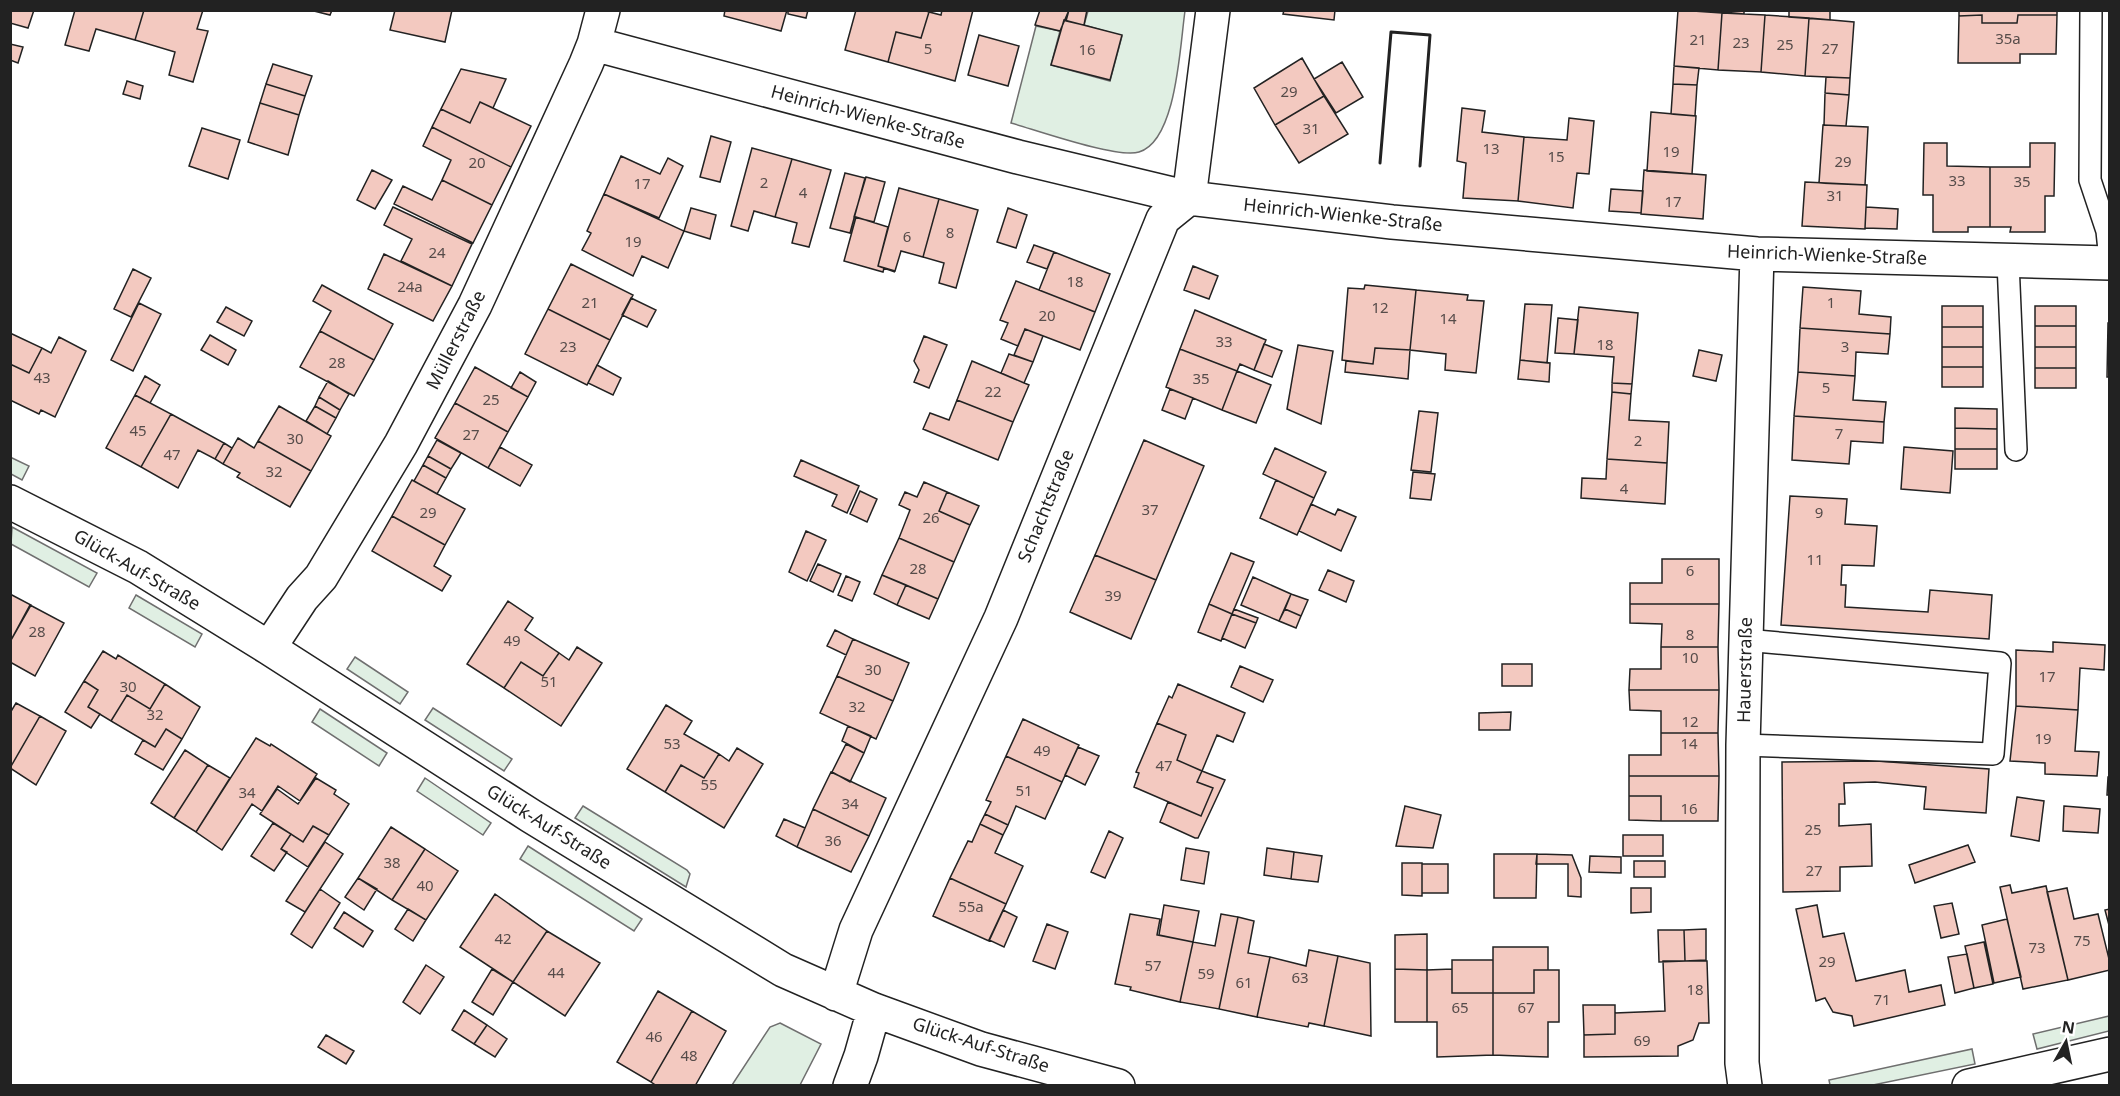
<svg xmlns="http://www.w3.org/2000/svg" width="2120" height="1096" font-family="'Noto Sans',sans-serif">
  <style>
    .green { fill: #e0efe3; stroke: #6f6f6f; stroke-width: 1.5 }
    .building { fill: #f3c9c0; stroke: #222; stroke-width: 1.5 }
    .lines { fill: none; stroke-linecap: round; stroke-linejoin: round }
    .lane-casing { stroke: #222; stroke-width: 24 }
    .street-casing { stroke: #222; stroke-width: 36 }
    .lane { stroke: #fff; stroke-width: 21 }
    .street { stroke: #fff; stroke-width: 33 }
    .wall { stroke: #222; stroke-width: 3 }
    .labels { text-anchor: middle; stroke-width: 4.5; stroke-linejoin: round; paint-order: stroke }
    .number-label { font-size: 15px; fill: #564c4a }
    .street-label { font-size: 18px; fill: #222; stroke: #fff }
  </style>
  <rect width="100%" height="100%" fill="#fff"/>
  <path class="green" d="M1088 11H1185C1180 44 1177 141 1139 152 1118 159 1036 130 1011 123L1036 26 1060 31 1051 65 1110 81 1122 36 1084 25Z
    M10 457 29 466 22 480 11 474Z
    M12 527 97 573 89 587 11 544Z
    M136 595 202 634 195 647 129 608Z
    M355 657 408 692 400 704 347 669Z
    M433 708 512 759 504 771 425 720Z
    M320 709 387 753 379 766 312 722Z
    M425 778 491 823 483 835 417 791Z
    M583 806 687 870 690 874 686 887 575 818Z
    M528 846 642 919 634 931 520 859Z
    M2109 1016V1031L2037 1049 2033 1034Z
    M780 1023 821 1044 800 1085H732L770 1027Z
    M1972 1049 1975 1064 1873 1085H1830L1829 1080Z"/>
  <path class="building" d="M11 10H34L28 28 10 23Z
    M75 10H144L135 40 96 29 89 51 65 45Z
    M144 10H203L197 29 208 31 193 82 169 75 175 52 135 40Z
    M310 10H332L330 15Z
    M395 10H452L445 42 390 30Z
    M725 10H787L781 31 724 16Z
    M788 10H808L806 18 788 14Z
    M856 10H923L929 12 921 38 896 32 888 62 845 50Z
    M942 10H973L955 81 888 62 896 32 921 38 929 12 941 15Z
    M1040 10H1069L1060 31 1035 25Z
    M1069 10H1087L1084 25 1066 21Z
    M1284 10H1335L1334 20 1283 14Z
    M1678 10 1722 13 1718 70 1674 66Z
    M1703 10H1744V14Z
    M1789 10H1830V20L1789 17Z
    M1959 10H2057V15H2018L2017 23H1982V15L1959 16Z
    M1722 13 1765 15 1761 72 1718 70Z
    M1765 15 1809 18 1805 76 1761 72Z
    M1982 15V23H2017L2018 15H2057L2056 54H2020V63H1958L1959 16Z
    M1809 18 1854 22 1850 78 1805 76Z
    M1064 20 1122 35 1110 80 1051 65Z
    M979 35 1019 46 1008 86 968 75Z
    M10 44 23 47 18 63 10 60Z
    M1302 58 1324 96 1275 125 1254 88Z
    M1342 62 1363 97 1336 113 1314 79Z
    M273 64 312 76 305 96 266 84Z
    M1674 66 1699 68 1697 85 1673 84Z
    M461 69 506 79 493 108 480 102 470 123 441 109Z
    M1826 77 1850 78 1849 95 1825 93Z
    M127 81 143 86 140 99 123 94Z
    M266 84 305 96 299 115 260 103Z
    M1673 84 1697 85 1695 116 1671 114Z
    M1825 93 1849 95 1846 126 1824 125Z
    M1324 96 1348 134 1299 163 1275 125Z
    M480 102 531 126 511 167 432 127 441 109 470 123Z
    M260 103 299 115 288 155 248 142Z
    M1462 108 1485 111 1482 132 1524 137 1518 201 1463 198 1466 163 1457 161Z
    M1651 112 1696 116 1692 174 1647 171Z
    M1569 118 1594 121 1589 174 1577 173 1573 208 1518 201 1524 137 1567 140Z
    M1823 125 1868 127 1865 185 1819 183Z
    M432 127 511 167 492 205 442 180 451 160 423 146Z
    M202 128 240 140 228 179 189 166Z
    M711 136 731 142 720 182 700 177Z
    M1924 143H1947V166L1990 167V227H1968V232H1933V195H1923Z
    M2030 143H2055L2054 196H2045V232H2010L2011 227H1990V167H2030Z
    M752 148 792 159 775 217 754 211 748 231 731 226Z
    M621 156 660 174 668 158 683 166 659 218 604 194Z
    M792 159 831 170 809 247 792 243 797 223 775 217Z
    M372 170 392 180 375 209 357 200Z
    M1644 170 1706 175 1703 219 1641 214Z
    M845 173 865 178 850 233 830 228Z
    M866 177 885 182 874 222 854 217Z
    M442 180 492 205 473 243 394 204 403 186 432 200Z
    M1805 182 1867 185 1865 229 1802 226Z
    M899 188 939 199 923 257 901 251 895 271 878 266Z
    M1611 189 1643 191 1641 213 1609 211Z
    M604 194 684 231 668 268 642 256 633 276 582 250 591 233 587 231Z
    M939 199 978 210 956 288 939 283 944 263 923 257Z
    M393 207 472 244 452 286 401 261 412 239 384 225Z
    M1866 207 1898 209 1897 229 1865 228Z
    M691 208 716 215 710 239 684 231Z
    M1008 208 1027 215 1016 248 997 242Z
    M856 217 888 227 878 266 895 272 884 268 883 272 844 261Z
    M1034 245 1054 252 1047 269 1027 262Z
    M1054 252 1110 274 1095 312 1039 290Z
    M384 254 452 286 433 321 368 289Z
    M571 264 633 295 610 340 548 309Z
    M1193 266 1218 276 1209 299 1184 290Z
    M133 269 151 278 131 317 114 309Z
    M1016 281 1095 312 1080 350 1025 329 1018 346 1001 339 1008 323 1000 320Z
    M322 285 393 324 374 360 320 331 331 311 313 301Z
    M1365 285 1416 290 1410 350 1375 348 1373 364 1342 360 1348 288 1364 289Z
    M1803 287 1861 291 1859 314 1891 317 1890 334 1800 328Z
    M1416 290 1468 295 1467 300 1484 301 1476 373 1445 370 1446 354 1410 350Z
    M631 298 656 310 647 327 622 315Z
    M139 303 161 314 133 371 111 360Z
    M1525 304 1552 305 1547 363 1520 360Z
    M1942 306H1983V327H1942Z
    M2035 306H2076V326H2035Z
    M226 307 252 321 244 336 217 322Z
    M1579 307 1638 313 1632 384 1612 383 1614 357 1574 354Z
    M548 309 610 340 587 385 525 354Z
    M1195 310 1266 340 1254 370 1240 364 1237 371 1180 349Z
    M1558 318 1578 320 1574 354 1555 353Z
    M2108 323H2110V377H2107Z
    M2035 326H2076V347H2035Z
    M1942 327H1983V347H1942Z
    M1800 328 1890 334 1888 354 1856 352 1855 376 1798 372Z
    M1025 329 1043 336 1033 362 1014 355Z
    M320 331 374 360 354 396 300 367Z
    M10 333 42 348 29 373 10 364Z
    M210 335 236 350 228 365 201 350Z
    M924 336 947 345 929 388 914 382 919 370 914 361Z
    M59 337 86 351 55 417 41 410 39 414 10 400V364L29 373 42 348 51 353Z
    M1264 344 1282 351 1272 377 1254 370Z
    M1298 345 1333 351 1321 424 1287 409Z
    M1942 347H1983V367H1942Z
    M2035 347H2076V368H2035Z
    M1375 348 1410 350 1408 379 1345 372 1346 361 1373 364Z
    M1180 349 1237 371 1222 410 1166 387Z
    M1699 350 1722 355 1716 381 1693 376Z
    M1009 354 1033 362 1024 383 1001 373Z
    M1520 360 1550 363 1549 382 1518 379Z
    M972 361 1029 385 1013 422 957 400Z
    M597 365 621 378 613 395 588 383Z
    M475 367 528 397 508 432 455 403Z
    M1942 367H1983V387H1942Z
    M2035 368H2076V388H2035Z
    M1237 371 1271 385 1256 423 1222 410Z
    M520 372 536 382 528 397 511 388Z
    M1798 372 1855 376 1853 400 1886 402 1884 422 1794 416Z
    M145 376 160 385 150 403 135 395Z
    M328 381 349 394 340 410 319 397Z
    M1612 383 1632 384 1631 394 1612 392Z
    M1170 389 1193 398 1185 419 1162 410Z
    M1612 392 1631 394 1629 420 1669 422 1667 463 1607 459Z
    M135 395 171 414 141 467 106 448Z
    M319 397 340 410 336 418 315 406Z
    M957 400 1013 422 998 460 923 429 930 413 949 420Z
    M455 403 508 432 488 468 435 438Z
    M279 406 331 436 311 471 258 441Z
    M315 406 336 418 327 434 306 421Z
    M1955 408 1997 409V429L1955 428Z
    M1419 411 1438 413 1431 472 1411 470Z
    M171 414 224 443 215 459 198 450 178 488 141 467Z
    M1794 416 1884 422 1883 443 1851 441 1849 464 1792 460Z
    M1955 428 1997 429V449H1955Z
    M238 438 254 448 258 441 311 471 290 507 237 477 240 473 223 464Z
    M437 440 461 453 451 469 428 456Z
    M1144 440 1204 466 1156 580 1095 555Z
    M224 443 232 448 223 464 215 459Z
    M500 447 532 465 520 486 488 468Z
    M1904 447 1953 451 1950 493 1901 489Z
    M1275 448 1326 472 1314 498 1263 474Z
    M1955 449H1997V469H1955Z
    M428 456 451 469 446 478 423 465Z
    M1607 459 1667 463 1665 504 1581 498 1582 478 1606 479Z
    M801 460 859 486 847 513 832 506 837 495 794 476Z
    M423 465 446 478 437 494 414 481Z
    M1413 472 1435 474 1431 500 1410 498Z
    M412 480 465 509 445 545 392 516Z
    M1276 480 1314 498 1297 535 1260 518Z
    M924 482 947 492 939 511 970 525 954 562 899 538 910 510 899 505 905 492 917 497Z
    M860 491 877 499 867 522 850 514Z
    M947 492 979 506 970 525 939 511Z
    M1790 496 1847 499 1845 524 1877 526 1874 566 1842 565 1841 585H1846L1845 607 1928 612 1930 590 1992 595 1989 639 1781 625Z
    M1311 504 1335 515 1338 509 1356 517 1341 551 1299 531Z
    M392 516 445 545 434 566 451 576 442 591 372 551Z
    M806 531 826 540 807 581 789 572Z
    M899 538 954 562 938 599 882 575Z
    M1231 553 1254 562 1232 614 1209 604Z
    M1095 555 1156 580 1131 639 1070 612Z
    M1662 559H1719V604H1630V583H1662Z
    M818 564 841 574 833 592 810 581Z
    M1328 570 1354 581 1346 602 1319 590Z
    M882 575 906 585 897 605 874 594Z
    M846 576 860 582 852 601 838 595Z
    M1253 577 1291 594 1279 621 1241 605Z
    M906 585 938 599 929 619 897 605Z
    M10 594 31 605 10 642Z
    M1291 594 1308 600 1301 616 1285 609Z
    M508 601 533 618 525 630 559 653 543 676 521 662 504 688 467 664Z
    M1209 604 1232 614 1221 641 1198 632Z
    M1630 604H1719L1718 647H1661L1662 624 1630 623Z
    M30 605 64 623 35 676 10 662V642Z
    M1234 609 1258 618 1256 623 1232 614Z
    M1285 609 1301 616 1296 628 1279 621Z
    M1232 614 1256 623 1245 648 1222 638Z
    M835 630 853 639 846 655 827 646Z
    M853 639 909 663 893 701 837 676Z
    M2053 642 2105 645 2104 670 2080 668 2078 710 2016 706V650L2053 652Z
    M577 647 602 663 561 726 504 688 521 662 543 676 559 653 569 660Z
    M1661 647H1718L1719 690H1629L1630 669H1661Z
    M103 651 116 659 118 655 165 684 150 709 127 695 111 721 88 707 98 690 84 681Z
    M1502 664H1532V686H1502Z
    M1240 666 1273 680 1263 702 1231 687Z
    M837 676 893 701 876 739 820 713Z
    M84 681 98 690 88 707 100 714 91 728 65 712Z
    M165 684 200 707 182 739 166 729 155 747 111 721 127 695 150 709Z
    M1178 684 1245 713 1233 742 1217 735 1202 771 1177 760 1186 735 1157 723 1169 696 1172 698Z
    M1629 690H1719L1718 733H1661V711L1630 710Z
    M16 703 40 716 10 768V713Z
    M666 705 692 721 684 734 719 754 704 778 681 765 665 792 627 769Z
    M2016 706 2078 710 2075 751 2099 752 2097 776 2045 774V763L2010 761Z
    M1511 712 1510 730H1479V713Z
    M40 716 66 731 36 785 10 768Z
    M1023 719 1079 745 1062 782 1006 756Z
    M1157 723 1186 735 1177 760 1202 771 1197 782 1213 788 1201 816 1134 787 1139 773 1136 772Z
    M848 726 871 736 864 753 842 741Z
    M166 729 182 739 163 770 135 754 143 740 155 747Z
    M1661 733H1718L1719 776H1629V755H1661Z
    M256 738 270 746 271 744 317 774 300 801 278 786 262 811 252 804 222 850 196 832Z
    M846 744 864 753 850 782 832 772Z
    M1078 747 1099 756 1085 785 1065 775Z
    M737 748 763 764 724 828 665 792 681 765 704 778 719 754 729 761Z
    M185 750 208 765 174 818 151 803Z
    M1006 756 1062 782 1045 819 1016 806 1008 825 985 814 991 802 986 800Z
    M1876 761 1989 769 1986 813 1924 809 1926 787 1875 782 1844 783 1845 804H1839V826L1871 824 1872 866 1840 867V891L1783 892 1782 762Z
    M208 765 230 778 196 832 174 818Z
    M1202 771 1225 780 1198 838H1195L1160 822 1168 802 1201 816 1213 788 1197 782Z
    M831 772 886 798 869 836 813 809Z
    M1629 776H1719L1718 821H1661V796H1629Z
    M2108 777H2110V795H2107Z
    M316 778 336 790 334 794 349 804 329 835 313 826 303 842 260 814 277 789 298 804Z
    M1629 796H1661V821L1629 820Z
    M2017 797 2044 801 2039 841 2011 836Z
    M1405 806 1441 815 1433 848 1396 846Z
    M2064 806 2100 809 2098 833 2063 831Z
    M813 809 869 836 851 872 797 847Z
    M985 814 1008 825 1003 835 980 824Z
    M784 819 805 828 797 847 776 836Z
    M273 823 291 834 281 849 287 852 274 871 251 856Z
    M980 824 1003 835 995 853 1023 866 1006 904 950 878 968 841 972 842Z
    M313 826 329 835 308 867 281 849 291 834 303 842Z
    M391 827 425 849 392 900 358 878Z
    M1109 831 1123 838 1105 878 1091 872Z
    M1623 835H1663V856H1623Z
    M325 842 343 854 305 912 286 901Z
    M1968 845 1975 862 1915 883 1909 865Z
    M1186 848 1209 852 1204 884 1181 880Z
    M1267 848 1294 852 1291 879 1264 875Z
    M425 849 458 871 426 920 392 900Z
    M1294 852 1322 856 1318 882 1291 879Z
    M1494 854H1537L1536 898H1494Z
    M1537 854 1572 855 1581 878V897L1568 896V864H1536Z
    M1590 856 1621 857V873L1589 872Z
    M1634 861H1665V877H1634Z
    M1402 863H1422V896L1402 895Z
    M1422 864H1448V893H1422Z
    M358 878 377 889 364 910 345 897Z
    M950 878 1006 904 989 941 933 916Z
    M2010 885 2012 893 2046 886 2068 980 2023 989 2000 887Z
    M1631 888H1651V912L1631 913Z
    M2067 888 2074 919 2098 914 2110 963V970L2068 980 2047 892Z
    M320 889 340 903 312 948 291 934Z
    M495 894 547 931 513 982 460 947Z
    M1952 903 1959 934 1941 938 1934 906Z
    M1164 905 1199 911 1193 942 1159 935Z
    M1817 905 1823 937 1844 933 1856 981 1905 970 1909 992 1941 985 1945 1005 1854 1026 1852 1016 1833 1012 1825 998 1816 1001 1796 909Z
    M408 909 426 920 413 941 395 929Z
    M2110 909V929L2105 910Z
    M1003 910 1017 917 1004 947 989 940Z
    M344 912 373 931 363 947 334 928Z
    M1130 914 1160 919 1157 935 1193 942 1180 1002 1130 990 1131 987 1115 984Z
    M1221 914 1238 917 1219 1009 1180 1002 1193 942 1215 946Z
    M1238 917 1254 921 1248 953 1270 957 1257 1017 1219 1009Z
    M2007 919 2021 977 1994 983 1982 925Z
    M1047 924 1068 932 1055 969 1033 961Z
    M1706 929V960L1685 961 1684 930Z
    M1658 930H1684L1685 961 1659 962Z
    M547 931 600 963 565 1016 513 982Z
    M1427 934V970L1395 969V935Z
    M1984 942 1993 984 1974 988 1965 946Z
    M1493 947H1548V970H1534V993H1493Z
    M1309 950 1338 956 1324 1026 1309 1023 1308 1027 1257 1017 1270 957 1306 966Z
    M1967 954 1974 988 1955 993 1948 957Z
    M1338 956 1370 963 1371 1036 1324 1026Z
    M1452 960H1493V993H1452Z
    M1663 961H1707L1709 1023H1699L1693 1040 1678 1046V1056L1584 1057V1035L1615 1034V1013L1665 1011Z
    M426 965 444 977 420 1014 403 1002Z
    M492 969 513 982 493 1015 472 1002Z
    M1395 969 1427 970V1022H1395Z
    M1452 969V993H1493V1055L1437 1057V1022H1427V970Z
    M1534 970H1559V1022H1548V1057L1493 1055V993H1534Z
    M658 991 692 1011 651 1082 617 1062Z
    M1583 1005H1615V1034L1584 1035Z
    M464 1010 487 1025 474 1044 452 1030Z
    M692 1011 726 1031 695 1086H657L651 1082Z
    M487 1025 507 1039 495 1057 474 1044Z
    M326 1035 354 1051 346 1064 318 1047Z"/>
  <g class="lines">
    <defs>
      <path id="lane" d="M2091 10 2090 180 2107 231 2110 260
        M2008 262 2016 450
        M1743 745 1993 754 2000 663 1745 640"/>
      <path id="street" d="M594 44 1018 157 1189 198 1392 222 1757 254 2110 263
        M10 502 138 567 269 648 531 816 783 970 874 1010 981 1049 1118 1086
        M269 648 302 598 321 577 401 444 475 305 586 64 594 44 603 10
        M836 994 856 930 1001 618 1163 219 1189 198 1213 10
        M850 1086 861 1056 874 1010
        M1745 1086 1742 1063 1743 745 1757 254
        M1969 1086 2110 1054"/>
    </defs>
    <use href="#lane" class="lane-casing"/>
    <use href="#street" class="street-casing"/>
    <use href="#lane" class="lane"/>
    <use href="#street" class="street"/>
    <path class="wall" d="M1380 163 1391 32 1430 35 1420 166"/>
  </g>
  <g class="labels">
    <g class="number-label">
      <text x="2008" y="44">35a</text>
      <text x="1698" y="45">21</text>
      <text x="1741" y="48">23</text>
      <text x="1785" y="50">25</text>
      <text x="928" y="54">5</text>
      <text x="1830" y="54">27</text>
      <text x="1087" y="55">16</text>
      <text x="1289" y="97">29</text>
      <text x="1311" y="134">31</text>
      <text x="1491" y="154">13</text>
      <text x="1671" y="157">19</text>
      <text x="1556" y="162">15</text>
      <text x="1843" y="167">29</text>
      <text x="477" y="168">20</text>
      <text x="1957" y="186">33</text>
      <text x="2022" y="187">35</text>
      <text x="764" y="188">2</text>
      <text x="642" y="189">17</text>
      <text x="803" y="198">4</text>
      <text x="1835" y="201">31</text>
      <text x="1673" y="207">17</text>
      <text x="950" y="238">8</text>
      <text x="907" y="242">6</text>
      <text x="633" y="247">19</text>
      <text x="437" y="258">24</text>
      <text x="1075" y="287">18</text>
      <text x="410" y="292">24a</text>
      <text x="590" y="308">21</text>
      <text x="1831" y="308">1</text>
      <text x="1380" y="313">12</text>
      <text x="1047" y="321">20</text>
      <text x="1448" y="324">14</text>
      <text x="1224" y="347">33</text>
      <text x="1605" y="350">18</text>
      <text x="568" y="352">23</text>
      <text x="1845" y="352">3</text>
      <text x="337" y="368">28</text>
      <text x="42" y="383">43</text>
      <text x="1201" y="384">35</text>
      <text x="1826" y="393">5</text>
      <text x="993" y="397">22</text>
      <text x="491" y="405">25</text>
      <text x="138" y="436">45</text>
      <text x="1839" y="439">7</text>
      <text x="471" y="440">27</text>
      <text x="295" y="444">30</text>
      <text x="1638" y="446">2</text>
      <text x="172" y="460">47</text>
      <text x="274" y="477">32</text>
      <text x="1624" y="494">4</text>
      <text x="1150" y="515">37</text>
      <text x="428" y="518">29</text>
      <text x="1819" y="518">9</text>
      <text x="931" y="523">26</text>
      <text x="1815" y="565">11</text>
      <text x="918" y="574">28</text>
      <text x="1690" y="576">6</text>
      <text x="1113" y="601">39</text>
      <text x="37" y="637">28</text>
      <text x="1690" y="640">8</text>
      <text x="512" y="646">49</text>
      <text x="1690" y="663">10</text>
      <text x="873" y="675">30</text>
      <text x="2047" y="682">17</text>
      <text x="549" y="687">51</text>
      <text x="128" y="692">30</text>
      <text x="857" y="712">32</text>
      <text x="155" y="720">32</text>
      <text x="1690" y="727">12</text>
      <text x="2043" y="744">19</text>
      <text x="672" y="749">53</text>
      <text x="1689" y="749">14</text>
      <text x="1042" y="756">49</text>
      <text x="1164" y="771">47</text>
      <text x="709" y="790">55</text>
      <text x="1024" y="796">51</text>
      <text x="247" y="798">34</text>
      <text x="850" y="809">34</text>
      <text x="1689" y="814">16</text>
      <text x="1813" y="835">25</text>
      <text x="833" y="846">36</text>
      <text x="392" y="868">38</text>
      <text x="1814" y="876">27</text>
      <text x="425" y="891">40</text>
      <text x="971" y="912">55a</text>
      <text x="503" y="944">42</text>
      <text x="2082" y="946">75</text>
      <text x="2037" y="953">73</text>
      <text x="1827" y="967">29</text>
      <text x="1153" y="971">57</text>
      <text x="556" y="978">44</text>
      <text x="1206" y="979">59</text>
      <text x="1300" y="983">63</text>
      <text x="1244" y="988">61</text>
      <text x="1695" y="995">18</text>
      <text x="1882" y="1005">71</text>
      <text x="1460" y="1013">65</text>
      <text x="1526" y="1013">67</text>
      <text x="654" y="1042">46</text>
      <text x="1642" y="1046">69</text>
      <text x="689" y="1061">48</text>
    </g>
    <g class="street-label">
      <text transform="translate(868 117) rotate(15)" y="6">Heinrich-Wienke-Straße</text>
      <text transform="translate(1343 215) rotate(6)" y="6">Heinrich-Wienke-Straße</text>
      <text transform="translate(1827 255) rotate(2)" y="6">Heinrich-Wienke-Straße</text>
      <text transform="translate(456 340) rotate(-63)" y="6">Müllerstraße</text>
      <text transform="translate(1046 506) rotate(-68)" y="6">Schachtstraße</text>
      <text transform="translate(137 570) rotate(30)" y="6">Glück-Auf-Straße</text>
      <text transform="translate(1745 670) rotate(-89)" y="6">Hauerstraße</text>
      <text transform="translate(549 827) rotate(32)" y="6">Glück-Auf-Straße</text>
      <text transform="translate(981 1045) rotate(18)" y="6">Glück-Auf-Straße</text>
    </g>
  </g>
  <rect width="2120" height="1096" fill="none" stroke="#222222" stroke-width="24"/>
  <g transform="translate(2066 1042) rotate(9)" stroke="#ffffff" stroke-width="4.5" paint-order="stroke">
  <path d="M0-4.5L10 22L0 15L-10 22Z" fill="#222222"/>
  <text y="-9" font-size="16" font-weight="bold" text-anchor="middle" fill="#222222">N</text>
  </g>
</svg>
